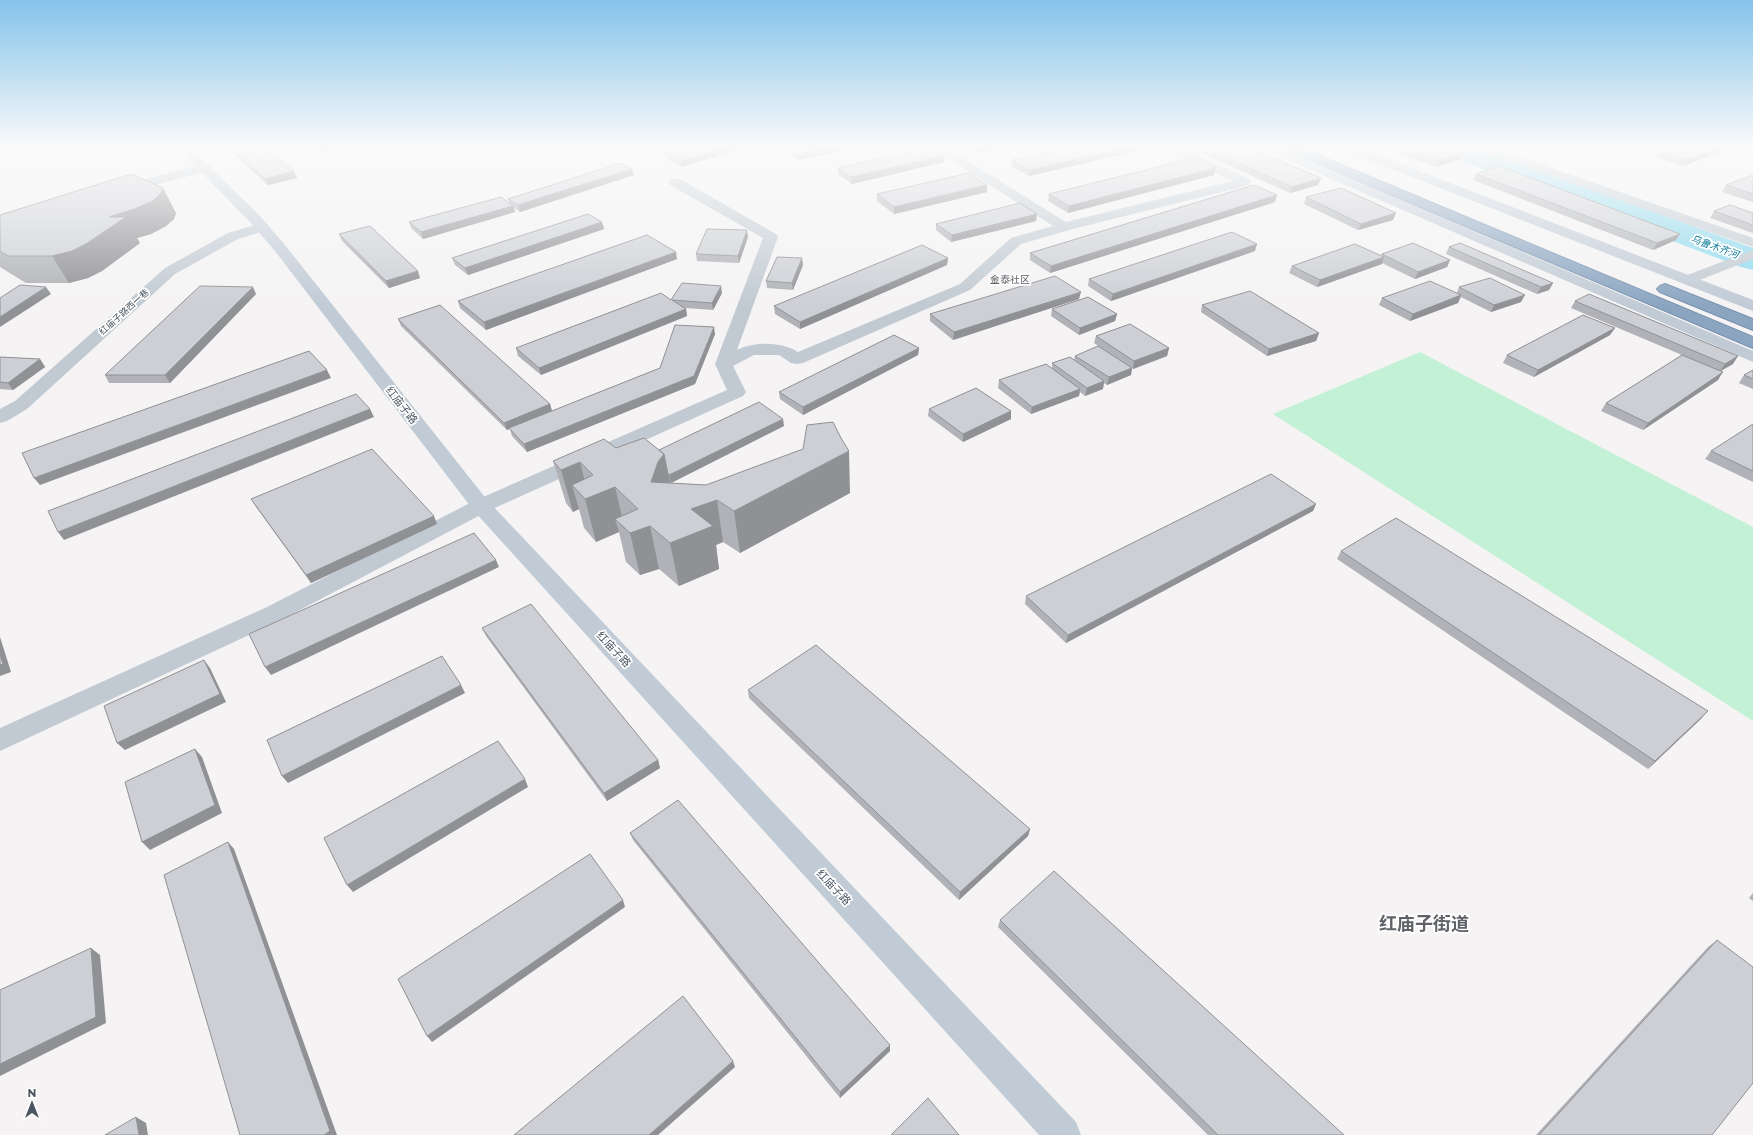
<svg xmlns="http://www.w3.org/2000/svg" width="1753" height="1135" font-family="Montserrat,'Noto Sans SC',sans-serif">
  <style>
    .green { fill: #c3f1d5 }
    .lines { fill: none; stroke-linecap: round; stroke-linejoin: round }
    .river { fill: #90daee; fill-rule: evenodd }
    .highway-casing { stroke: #7690ad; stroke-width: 2 }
    .street { fill: #c1cad2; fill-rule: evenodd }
    .secondary { fill: #c1cbd6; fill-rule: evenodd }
    .highway { fill: #8ba5c1; fill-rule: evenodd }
    .wall { fill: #b0b2b7 }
    .shaded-wall { fill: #909195 }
    .building { fill: #cdcfd5; stroke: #909195 }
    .labels { text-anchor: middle; stroke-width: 3.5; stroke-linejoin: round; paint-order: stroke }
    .far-street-label { font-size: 9px; fill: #4a5661; stroke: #fff }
    .far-water-label { font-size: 10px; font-style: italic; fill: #0c7c9b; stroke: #fff }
    .far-neighbourhood-label { font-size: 10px; fill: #5f6368; stroke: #fff }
    .street-label { font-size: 11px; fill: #4a5661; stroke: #fff }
    .near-district-label { font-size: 18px; font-weight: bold; fill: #5f6368; stroke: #fff }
  </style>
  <rect width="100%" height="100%" fill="#f5f3f3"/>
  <path class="green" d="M1420 352 1753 527V721L1273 414Z"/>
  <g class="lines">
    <path class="river" d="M1439 148H1478L1753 248V270L1741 267 1443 154Z"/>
    <defs>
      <path id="highway" d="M1286 148H1301L1753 337V348L1288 151Z
        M1665 284 1753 319V330L1660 292 1657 289 1660 286Z"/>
    </defs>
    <use href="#highway" class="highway-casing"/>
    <path class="street" d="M933 148H947L1066 222 1233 181 1168 151 1166 148H1181L1250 179 1251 182 1250 185 1069 230 1021 244 970 290 803 363 797 364 791 363 779 355H754L733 366 746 392 743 396 488 511 281 620 0 751V728L265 608 474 501 727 390 715 364 763 238 670 185 669 182 670 179H680L776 234 778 237 737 350C755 341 782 342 798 352L960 284 1011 238 1053 226Z
      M1477 148H1493L1753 238V247L1479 151Z
      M205 164 209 165 211 168 209 171 120 194 115 193 113 190 115 187Z
      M262 223 267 224 269 227 267 230 238 239 175 274 27 409 7 421 0 423V409L15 401 165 268 228 233Z
      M1753 250V259L1692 283 1687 285 1682 283 1679 280 1682 277Z"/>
    <path class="secondary" d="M178 148H190L259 215 285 245 488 501 1076 1122 1081 1135H1039L474 511 275 251 249 221Z
      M1265 148H1280L1753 351V362L1267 151Z
      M1344 148H1360L1753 300V311L1346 151Z"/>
    <use href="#highway" class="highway"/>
  </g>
  <path class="wall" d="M229 148H266L294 171 297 178 268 185 230 151Z
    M298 148H332L327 152H300Z
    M679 148H738L739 149 682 167 665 158 664 152Z
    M783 148H857L797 160 784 150Z
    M967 148H1003L977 153Z
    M1065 148H1150L1029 176 1011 166 1012 160Z
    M1190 148H1250L1321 178 1318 185 1290 193Z
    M1385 148H1448L1463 153 1460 159 1436 167Z
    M1731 148 1683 166 1655 157 1658 151Z
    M944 162 852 184 838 174V168Z
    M1476 174 1676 240 1653 250 1473 180Z
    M634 175 520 212 514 208 515 212 423 239 412 229 409 222 509 202 508 199Z
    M1214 175 1068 213 1048 201 1049 194Z
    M1753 175V202L1722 192 1726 185Z
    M987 192 894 214 877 201V194Z
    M1306 197 1396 213 1393 220 1358 230 1304 204Z
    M1275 202 1050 273 1030 260V253Z
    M1714 211 1753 213V233L1710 218Z
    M176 213 174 219 166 226 151 234 137 238 140 243 102 271 88 278 69 283H26L0 267V215Z
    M1036 221 951 242 936 230V224Z
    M602 222 604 229 468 275 455 265 452 258Z
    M339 234 420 278 389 288 342 241Z
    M748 237 739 263 697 261 696 254Z
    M1449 247 1553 283 1549 290 1537 294 1446 254Z
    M1255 251 1111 301 1088 286 1089 279Z
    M1382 254 1450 260 1447 267 1415 279 1382 263V264L1317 287 1289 273 1292 266 1381 256Z
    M948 258 947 265 800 329 775 314 774 306Z
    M677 259 486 330 460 308 458 301Z
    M803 265 793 290 767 288 766 281Z
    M1459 287 1521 302 1491 312 1461 297 1458 303 1410 321 1379 305 1382 298 1457 293Z
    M722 293 713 310 685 308 686 309 687 316 541 375 518 356 516 348 671 300Z
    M256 294 170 383H109L105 375Z
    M1079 299 953 340 930 321V314Z
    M1575 301 1733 364 1720 371 1718 380 1643 430 1601 411 1606 403 1682 355 1571 308Z
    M1202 305 1319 333 1316 341 1267 356 1201 312Z
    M1052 309 1117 314 1115 321 1079 335 1051 316Z
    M398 319 550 404 552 411 660 368 715 334 695 384 527 452 512 436 510 429 507 430 401 326Z
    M1615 328 1610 335 1534 377 1503 363 1507 355Z
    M1096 336 1169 348 1167 356 1133 369 1132 368 1131 375 1107 385 1104 383 1103 389 1085 396 1080 392 1079 396 1031 414 998 388 999 380 1052 368V363L1074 360 1075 356 1114 357 1094 343Z
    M919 348 918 355 803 415 780 399 779 392Z
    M0 357 40 359 45 367 13 390 0 389Z
    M1753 370V389L1739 383 1744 375Z
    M929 409 1011 411V419L963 442 928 416Z
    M1753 424V482L1705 459 1711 451Z
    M784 426 671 483 670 482V483L850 493 740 553 723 542 716 545 719 569 679 586 659 569 640 575 626 562 619 532 596 542 584 528 579 509 573 512 566 503 553 461 616 448 659 450Z
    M251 499 437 524 311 583 256 507Z
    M1316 504 1313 511 1066 643 1025 604 1026 596Z
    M1341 551 1708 711 1648 769 1337 559Z
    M482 628 658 760 660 768 607 801 486 636Z
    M748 690 1030 829 1028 836 959 900 749 698Z
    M630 833 890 1045V1051L840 1098 633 840Z
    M1753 893V901L1749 898Z
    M1000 920 1344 1135H1208L998 927Z
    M1717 940 1712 1135H1536L1708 947Z"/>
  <path class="shaded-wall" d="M325 148H332L327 152Z
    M723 148H738L739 149 682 167 681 161Z
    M828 148H857L797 160V154Z
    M977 148H1003L977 153Z
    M1125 148H1150L1029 176V170Z
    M1719 148H1731L1683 166 1687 160Z
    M1463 153 1460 159 1436 167 1439 161Z
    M944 156V162L852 184 851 177Z
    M1216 168 1214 175 1068 213 1069 206Z
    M632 169 634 175 520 212 518 205Z
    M294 171 297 178 268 185 265 179Z
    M1321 178 1318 185 1290 193 1292 187Z
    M987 185V192L894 214V207Z
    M163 188 176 213 174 219 166 226 151 234 137 238 140 243 102 271 88 278 69 283 52 256 109 217Z
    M1277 195 1275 202 1050 273 1051 266Z
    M513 206 515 212 423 239 421 232Z
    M1396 213 1393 220 1358 230 1361 224Z
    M1037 214 1036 221 951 242 952 235Z
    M602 222 604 229 468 275 465 268Z
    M747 230 748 237 739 263 738 256Z
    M1680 234 1676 240 1653 250 1657 243Z
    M1257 244 1255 251 1111 301 1113 294Z
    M676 252 677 259 486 330 484 322Z
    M1384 257 1382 264 1317 287 1320 280Z
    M802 258 803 265 793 290 792 283Z
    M948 258 947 265 800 329V322Z
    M1450 260 1447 267 1415 279 1418 272Z
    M418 271 420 278 389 288 386 281Z
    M1553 283 1549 290 1537 294 1541 287Z
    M721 286 722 293 713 310 712 303Z
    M46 287 51 294 0 327V317Z
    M253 287 256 294 170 383 165 375Z
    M1081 292 1079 299 953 340 954 332Z
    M1461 295 1458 303 1410 321 1413 314Z
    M1525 295 1521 302 1491 312 1494 305Z
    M686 309 687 316 541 375 539 368Z
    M1117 314 1115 321 1079 335 1080 328Z
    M714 327 715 334 695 384 527 452 524 444 694 376Z
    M1615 328 1610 335 1534 377 1538 370Z
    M1319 333 1316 341 1267 356 1269 349Z
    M919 348 918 355 803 415V407Z
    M1169 348 1167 356 1133 369 1134 361Z
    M1738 356 1733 364 1719 372 1725 364Z
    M40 359 45 367 13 390 8 383Z
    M1132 368 1131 375 1107 385 1109 377Z
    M327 370 331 378 40 485 34 478Z
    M1723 372 1718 380 1643 430 1648 423Z
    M1104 381 1103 389 1085 396 1087 388Z
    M1080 389 1079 396 1031 414 1032 407Z
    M550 404 552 411 507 430 504 423Z
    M370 409 374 417 64 540 58 532Z
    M1011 411V419L963 442V434Z
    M783 419 784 426 671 483 669 475Z
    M849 451 850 493 740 553 734 511Z
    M664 454 673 496 651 482 658 462Z
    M580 462 589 497 615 487 625 529 615 519 619 532 596 542 585 499 572 485 579 509 573 512 561 470Z
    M717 500 723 542 716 545 719 569 679 586 670 543 691 509Z
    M1316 504 1313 511 1066 643 1068 635Z
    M434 516 437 524 311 583 306 575Z
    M650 526 659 569 640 575 630 533Z
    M496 560 499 567 271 675 265 667Z
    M0 637 11 672 0 676Z
    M204 660 210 668 226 702 125 750 117 743Z
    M461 685 465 693 288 783 282 776Z
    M1708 711 1701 719 1648 769 1655 761Z
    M195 749 202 757 222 813 150 850 142 842Z
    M658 760 660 768 607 801 604 793Z
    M525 779 528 787 353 892 347 885Z
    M1030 829 1028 836 959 900 960 892Z
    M228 842 234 849 337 1135H324Z
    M623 900 625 907 432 1042 427 1036Z
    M91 948 100 955 106 1023 0 1076V1064Z
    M890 1045V1051L840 1098V1092Z
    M733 1061 735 1067 658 1135H649Z
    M136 1117 146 1123 148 1135H139Z"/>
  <path class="building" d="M231 148H266L294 171 265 179Z
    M679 148H723L681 161 664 152Z
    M788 148H828L797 154Z
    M929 148H931L944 156 851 177 838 168Z
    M1065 148H1125L1029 170 1012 160Z
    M1205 148H1250L1321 178 1292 187Z
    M1404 148H1448L1463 153 1439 161Z
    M1667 148H1719L1687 160 1658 151Z
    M1194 158 1216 168 1069 206 1049 194Z
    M621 163 632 169 518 205 508 199Z
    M1499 166 1680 234 1657 243 1476 174Z
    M969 173 987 185 894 207 877 194Z
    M131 174 163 188 161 193 153 201 137 208 109 217H126L86 244 72 251 52 256H8L0 251V215Z
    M1753 175V194L1726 185Z
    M1254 185 1277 195 1051 266 1030 253Z
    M1341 188 1396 213 1361 224 1306 197Z
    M501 197 513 206 421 232 409 222Z
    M1020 203 1037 214 952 235 936 224Z
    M1730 205 1753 213V225L1714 211Z
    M588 214 602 222 465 268 452 258Z
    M370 226 418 271 386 281 339 234Z
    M707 229 747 230 738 256 696 254Z
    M1232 232 1257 244 1113 294 1089 279Z
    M647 235 676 252 484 322 458 301Z
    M1413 243 1450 260 1418 272 1382 254Z
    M1460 243 1553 283 1541 287 1449 247Z
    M1355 244 1384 257 1320 280 1292 266Z
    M922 245 948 258 800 322 774 306Z
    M777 257 802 258 792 283 766 281Z
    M1055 276 1081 292 954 332 930 314Z
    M1490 278 1525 295 1494 305 1459 287Z
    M1430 281 1461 295 1413 314 1382 298Z
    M682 283 721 286 712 303 672 300 686 309 539 368 516 348 661 293 671 300Z
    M20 285 46 287 0 317V298Z
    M200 286 253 287 165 375H105Z
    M1250 291 1319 333 1269 349 1202 305Z
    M1589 294 1738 356 1725 364 1575 301Z
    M1088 297 1117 314 1080 328 1052 309Z
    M440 305 550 404 504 423 398 319Z
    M1583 315 1615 328 1538 370 1507 355Z
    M1130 324 1169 348 1134 361 1096 336Z
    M675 325 714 327 694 376 524 444 509 428 660 368Z
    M894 335 919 348 803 407 779 392Z
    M1098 346 1132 368 1109 377 1075 356Z
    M309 351 327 370 34 478 22 453Z
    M1682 355 1723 372 1648 423 1606 403Z
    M0 357 40 359 8 383 0 382Z
    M1070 357 1104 381 1087 388 1052 363Z
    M1046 364 1080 389 1032 407 999 380Z
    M1753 370V379L1744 375Z
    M976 388 1011 411 963 434 929 409Z
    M356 394 370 409 58 532 48 511Z
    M759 402 783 419 669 475 668 474 664 454 659 450Z
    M833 422 841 438 849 451 734 511 717 500 691 509 713 526 670 543 650 526 630 533 615 519 638 509 615 487 585 499 572 485 593 475 580 462 561 470 553 461 604 439 616 448 644 438 664 454 658 462 651 482 706 485 803 449 807 425Z
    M1753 424V471L1711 451Z
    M372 449 434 516 306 575 251 499Z
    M1271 474 1316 504 1068 635 1026 596Z
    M1396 518 1708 711 1655 761 1341 551Z
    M474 533 496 560 265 667 249 634Z
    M531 604 658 760 604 793 482 628Z
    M816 645 1030 829 960 892 748 690Z
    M0 654 3 664 0 665Z
    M442 656 461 685 282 776 267 740Z
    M204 660 220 694 117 743 104 706Z
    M498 741 525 779 347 885 324 838Z
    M195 749 215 805 142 842 125 782Z
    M678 800 890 1045 840 1092 630 833Z
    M228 842 330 1131 324 1135H240L164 875Z
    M590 854 623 900 427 1036 398 979Z
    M1054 871 1344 1135H1218L1000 920Z
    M1717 940 1753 967V1083L1712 1135H1539Z
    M91 948 96 1017 0 1064V990Z
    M683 996 733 1061 649 1135H514Z
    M928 1098 959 1135H891Z
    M136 1117 139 1135H105Z"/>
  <linearGradient id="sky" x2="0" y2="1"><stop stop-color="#85c3ea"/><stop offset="0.48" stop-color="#fafafa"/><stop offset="1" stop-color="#fafafa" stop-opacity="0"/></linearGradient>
  <rect width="1753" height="306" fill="url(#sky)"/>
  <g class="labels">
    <g class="far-street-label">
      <text transform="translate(124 312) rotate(-42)" y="3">红庙子路西一巷</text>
    </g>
    <g class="far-water-label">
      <text transform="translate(1715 246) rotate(20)" y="4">乌鲁木齐河</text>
    </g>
    <g class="far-neighbourhood-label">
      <text x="1010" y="283">金泰社区</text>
    </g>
    <g class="street-label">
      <text transform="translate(402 405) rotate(52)" y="4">红庙子路</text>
      <text transform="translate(614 649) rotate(47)" y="4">红庙子路</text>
      <text transform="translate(834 887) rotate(47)" y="4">红庙子路</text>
    </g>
    <g class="near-district-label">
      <text x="1424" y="930">红庙子街道</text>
    </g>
  </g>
  <g transform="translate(32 1103)" stroke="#ffffff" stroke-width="3" paint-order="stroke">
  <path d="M0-3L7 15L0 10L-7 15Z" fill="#4a5661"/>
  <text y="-6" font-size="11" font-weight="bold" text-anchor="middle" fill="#4a5661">N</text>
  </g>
</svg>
